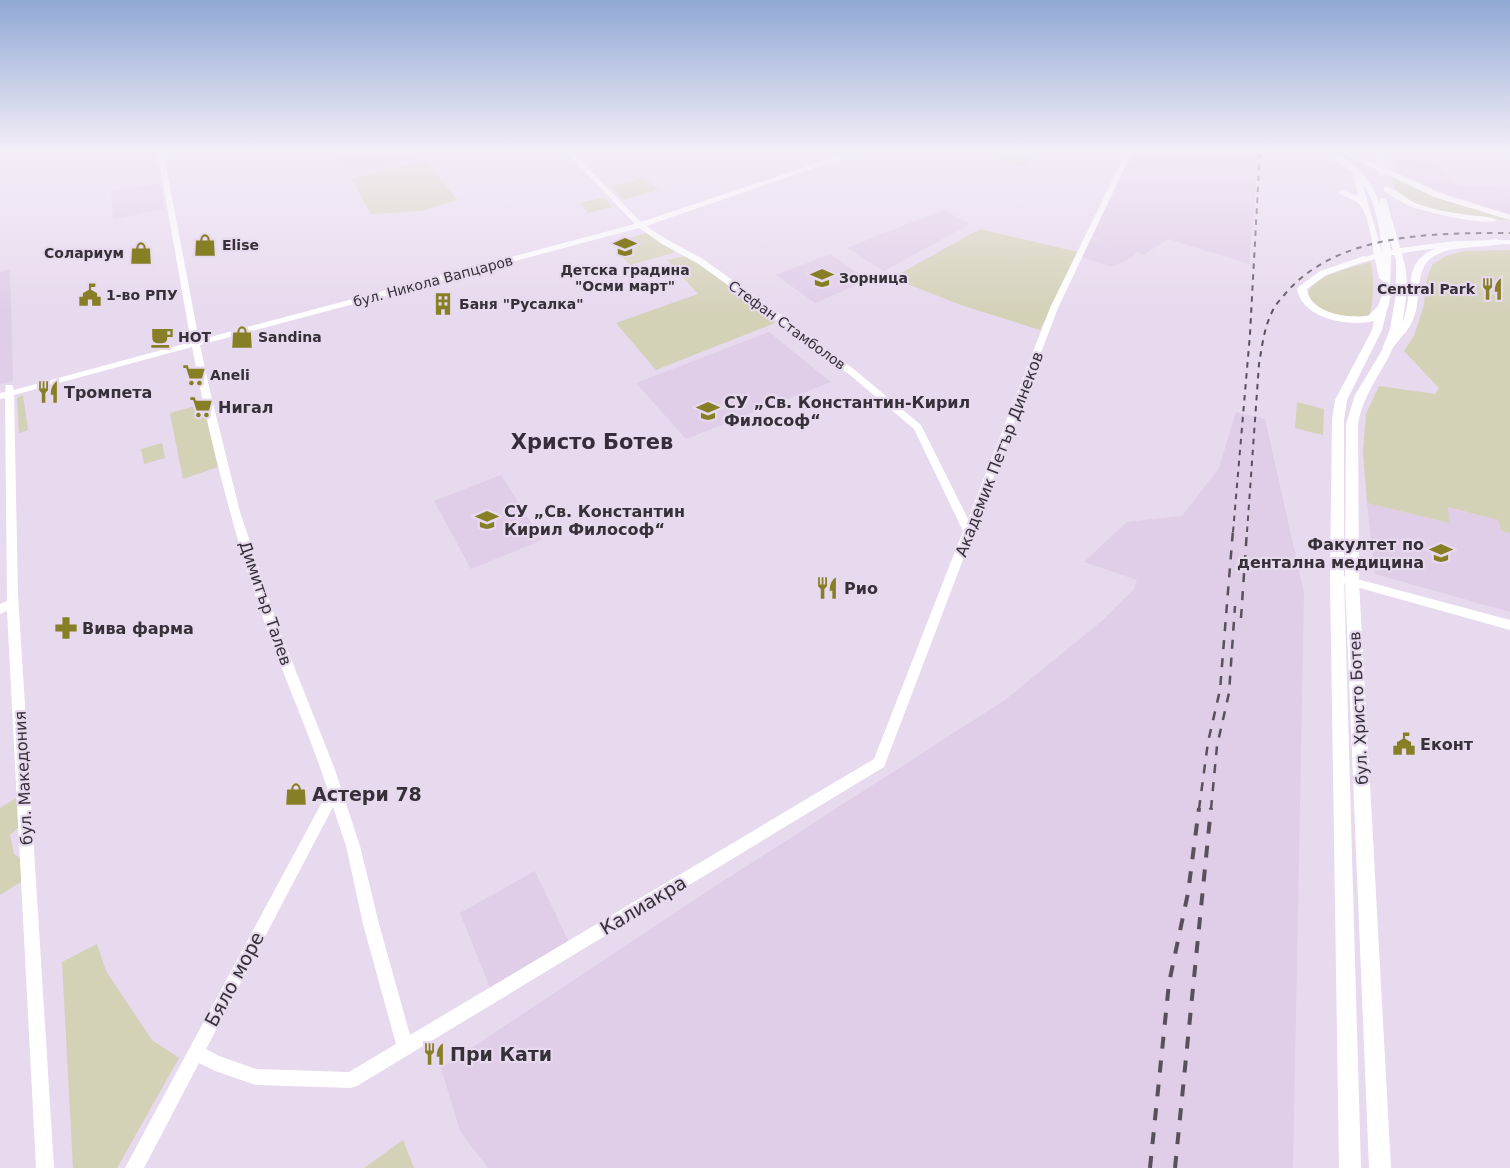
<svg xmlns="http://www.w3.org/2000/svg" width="1510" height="1168" font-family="'DejaVu Sans',sans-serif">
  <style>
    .built { fill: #e0cde8 }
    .green { fill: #d3d1b6 }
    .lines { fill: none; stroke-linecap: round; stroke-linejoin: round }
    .tertiary { fill: #fff; fill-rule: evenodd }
    .secondary { fill: #fff; fill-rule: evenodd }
    .primary { fill: #fff; fill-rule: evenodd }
    .rail-far2 { stroke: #58515c; stroke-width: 2; stroke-dasharray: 5.5 5.5; stroke-linecap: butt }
    .rail-far1 { stroke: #58515c; stroke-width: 2.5; stroke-dasharray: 9 9; stroke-linecap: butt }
    .rail { stroke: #58515c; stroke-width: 4; stroke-dasharray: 12 12; stroke-linecap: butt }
    .labels { text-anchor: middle; stroke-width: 4.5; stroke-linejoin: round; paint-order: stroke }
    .far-poi-label { font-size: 14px; font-weight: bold; fill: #363039; stroke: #e7d9ee; text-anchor: start }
    .far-street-label { font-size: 14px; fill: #363039; stroke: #e7d9ee }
    .poi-label { font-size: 16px; font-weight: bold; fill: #363039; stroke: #e7d9ee; text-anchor: start }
    .street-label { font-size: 16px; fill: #363039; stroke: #e7d9ee }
    .near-poi-label { font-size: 19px; font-weight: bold; fill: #363039; stroke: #e7d9ee; text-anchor: start }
    .near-street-label { font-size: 19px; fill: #363039; stroke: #e7d9ee }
    .district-label { font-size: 21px; font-weight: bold; fill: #362c3c; stroke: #e7d9ee }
  </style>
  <rect width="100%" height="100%" fill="#e7d9ee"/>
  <path class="built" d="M336 150H421L426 156 349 174Z
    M1130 150H1259L1249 264 1168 239 1144 255 1136 252 1133 257 1114 266H1109L1082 257 1091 238 1110 244 1092 237Z
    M1393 157 1436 162 1458 185 1510 188V214L1449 195 1395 172Z
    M161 183 164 209 113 220 111 191Z
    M943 210 968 223V225L884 271 847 248Z
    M830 254 869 280 815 303 776 275Z
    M10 269 13 381 0 384V272Z
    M769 332 831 382 686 439 636 383Z
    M1236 412 1265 419 1304 593 1293 1168H488L460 1131 441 1068 708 891 1005 700 1103 620 1134 589 1137 580 1084 562 1127 522 1182 516 1219 468Z
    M501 475 542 540 471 569 434 501Z
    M1367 503 1449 523 1447 507 1498 520 1501 531 1510 533V612L1375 574Z
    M535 871 569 942 491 990 460 913Z"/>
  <path class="green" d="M984 150H1036L1024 166 1012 164Z
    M427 161 457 200 421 211 371 214 351 178Z
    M1390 176C1429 194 1468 208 1510 220V221C1478 216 1423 215 1399 193 1394 188 1392 182 1390 176Z
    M644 178 658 190 623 200 611 186Z
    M604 197 612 207 588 213 580 203Z
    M980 229 1078 252 1040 330 961 305 892 278Z
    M646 233 675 250 672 253 630 265 618 253 637 247 630 238Z
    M1510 250V533L1501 531 1498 520 1448 507 1449 523 1367 503 1363 452 1366 414 1379 386 1435 394 1439 388 1404 351 1414 336 1424 305 1426 282 1432 265 1446 256 1462 251Z
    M686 256 702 265 773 319 775 323 656 370 616 323 698 294 667 260Z
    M1371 262C1374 280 1374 296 1370 314 1351 323 1321 314 1308 297 1306 277 1356 266 1371 262Z
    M23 395 28 430 19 433 17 398Z
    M1297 402 1324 409 1323 435 1295 428Z
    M203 404 218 467 183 479 170 413Z
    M162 443 165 458 144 464 141 449Z
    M16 798 19 827 10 835 14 854 22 859 24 880 0 895V808Z
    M97 944 106 971 152 1040 179 1058 117 1168H73L62 962Z
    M403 1140 414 1168H364Z"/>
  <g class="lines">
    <path class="tertiary" d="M157 150H163L199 340 635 224 564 150H570L641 222 856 150H864L863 151 646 226 668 240 703 259 788 320 856 371 921 425 968 519 1050 308 1127 150H1133L1058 308 973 531 974 533 972 536 884 767 357 1086 351 1088 256 1085 215 1071 199 1063 144 1168H125L328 791C310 735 286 682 266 627 234 536 210 442 192 347L14 395 18 594 54 1168H36L7 611 0 614V604L7 601 5 398 0 399V393L5 392 6 385H12L14 390 191 342ZM639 228 662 244 697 263 782 324 850 375 914 429 963 531 874 759 410 1035 379 924 360 846 334 767 278 626 240 512 209 387 200 345ZM333 807 346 846 363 924 396 1044 349 1072 256 1069 219 1056 206 1049Z
      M1346 576 1510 620V630L1342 583 1340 580 1342 577Z"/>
    <path class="secondary" d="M1317 150C1347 150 1371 178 1380 204V198H1386L1400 248 1455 241 1510 240V244C1474 245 1438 247 1402 253L1403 258 1399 261 1396 260 1394 255H1391L1390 295 1389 297H1383V281L1379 278 1375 259 1364 262 1360 259 1374 254C1372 241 1368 213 1359 204 1353 198 1344 197 1338 192L1342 190 1358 196 1353 172ZM1362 183C1376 202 1380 229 1382 252ZM1388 233 1393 250H1391Z
      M1336 150H1345L1377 165 1374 150H1381L1385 168 1440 193 1510 215V220L1434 197 1386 174 1380 176 1379 171Z
      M1384 187C1394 186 1406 199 1415 203 1440 213 1467 214 1493 218L1497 220C1488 227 1420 211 1407 205 1399 201 1392 196 1384 191Z"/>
    <path class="primary" d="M1497 239 1502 242 1500 244C1478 249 1449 244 1430 259 1415 271 1421 301 1414 317 1410 329 1402 336 1395 345 1392 348 1390 355 1388 358 1376 380 1362 399 1358 424L1359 582 1391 1168H1369L1345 582 1346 424 1355 395 1381 352 1390 329 1396 294V256H1402C1410 274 1406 304 1402 323 1409 307 1408 290 1412 273 1421 239 1470 243 1497 239Z
      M1364 256 1367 257V261L1326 275 1307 289C1310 314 1348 318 1368 316L1378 306 1383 293 1386 292 1391 295 1382 330 1347 400 1344 420V577L1361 1168H1339L1330 577 1332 420 1335 400 1372 330 1374 321C1349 327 1301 319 1297 288L1320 271Z"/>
    <path class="rail-far2" d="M1233 532 1250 334 1260 150
      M1247 532 1259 364C1262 347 1264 328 1272 312 1275 305 1280 300 1285 294 1338 232 1435 233 1510 233"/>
    <path class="rail-far1" d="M1241 618 1247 530
      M1199 809 1208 742 1220 690 1233 530
      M1211 809 1217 746 1229 693 1235 606"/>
    <path class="rail" d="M1150 1168 1169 983 1188 893 1199 808
      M1175 1168 1211 808"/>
  </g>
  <linearGradient id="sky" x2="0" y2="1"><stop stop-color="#90a9d5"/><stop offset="0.48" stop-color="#f4eef7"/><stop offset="1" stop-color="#f4eef7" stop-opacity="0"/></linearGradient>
  <rect width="1510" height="313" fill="url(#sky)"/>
  <defs>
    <symbol id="shop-bare" viewBox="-9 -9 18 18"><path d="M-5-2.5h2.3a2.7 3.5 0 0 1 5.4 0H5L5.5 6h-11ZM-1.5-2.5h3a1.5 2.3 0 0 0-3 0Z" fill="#877f26" stroke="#e7d9ee" stroke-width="2.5" paint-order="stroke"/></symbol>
    <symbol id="school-bare" viewBox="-9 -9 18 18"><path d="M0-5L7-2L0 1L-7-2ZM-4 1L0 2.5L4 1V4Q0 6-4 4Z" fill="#877f26" stroke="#e7d9ee" stroke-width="2.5" paint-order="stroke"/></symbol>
    <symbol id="restaurant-bare" viewBox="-9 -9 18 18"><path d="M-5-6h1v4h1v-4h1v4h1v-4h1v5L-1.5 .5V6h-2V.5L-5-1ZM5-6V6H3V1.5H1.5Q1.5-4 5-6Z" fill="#877f26" stroke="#e7d9ee" stroke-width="2.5" paint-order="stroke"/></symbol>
    <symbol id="civic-bare" viewBox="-9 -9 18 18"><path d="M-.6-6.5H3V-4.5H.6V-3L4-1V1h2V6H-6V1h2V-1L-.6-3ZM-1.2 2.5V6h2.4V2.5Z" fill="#877f26" stroke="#e7d9ee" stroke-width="2.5" paint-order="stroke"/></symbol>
    <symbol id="building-bare" viewBox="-9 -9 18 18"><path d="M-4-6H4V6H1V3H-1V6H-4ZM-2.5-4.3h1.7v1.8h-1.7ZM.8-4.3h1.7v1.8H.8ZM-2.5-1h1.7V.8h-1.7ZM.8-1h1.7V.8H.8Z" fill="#877f26" stroke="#e7d9ee" stroke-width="2.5" paint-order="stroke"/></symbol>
    <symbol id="cafe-bare" viewBox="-9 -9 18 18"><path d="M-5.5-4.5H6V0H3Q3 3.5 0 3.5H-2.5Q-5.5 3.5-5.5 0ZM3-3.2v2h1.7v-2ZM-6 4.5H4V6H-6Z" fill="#877f26" stroke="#e7d9ee" stroke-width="2.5" paint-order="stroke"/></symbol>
    <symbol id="supermarket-bare" viewBox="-9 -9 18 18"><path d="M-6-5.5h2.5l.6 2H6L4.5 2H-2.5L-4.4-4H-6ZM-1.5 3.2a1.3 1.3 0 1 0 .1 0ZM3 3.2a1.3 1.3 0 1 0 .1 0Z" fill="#877f26" stroke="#e7d9ee" stroke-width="2.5" paint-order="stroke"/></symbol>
    <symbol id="university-bare" viewBox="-9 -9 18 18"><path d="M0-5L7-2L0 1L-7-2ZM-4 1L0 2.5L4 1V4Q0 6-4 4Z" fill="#877f26" stroke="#e7d9ee" stroke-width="2.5" paint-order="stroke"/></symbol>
    <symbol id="pharmacy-bare" viewBox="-9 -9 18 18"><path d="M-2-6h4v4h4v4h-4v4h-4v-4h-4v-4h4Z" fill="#877f26" stroke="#e7d9ee" stroke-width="2.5" paint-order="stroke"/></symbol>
  </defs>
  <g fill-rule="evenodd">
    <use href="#shop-bare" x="189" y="229" width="32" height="32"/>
    <use href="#school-bare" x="609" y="231" width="32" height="32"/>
    <use href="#shop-bare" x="125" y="237" width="32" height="32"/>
    <use href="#school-bare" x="806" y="262" width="32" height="32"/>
    <use href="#restaurant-bare" x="1476" y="273" width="32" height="32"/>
    <use href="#civic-bare" x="74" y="279" width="32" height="32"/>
    <use href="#building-bare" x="427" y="288" width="32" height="32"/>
    <use href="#cafe-bare" x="146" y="321" width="32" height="32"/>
    <use href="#shop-bare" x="226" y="321" width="32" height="32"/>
    <use href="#supermarket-bare" x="178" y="359" width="32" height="32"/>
    <use href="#restaurant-bare" x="32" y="376" width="32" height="32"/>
    <use href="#supermarket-bare" x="185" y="391" width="32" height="32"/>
    <use href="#school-bare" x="692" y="395" width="32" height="32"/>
    <use href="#school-bare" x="471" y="504" width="32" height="32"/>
    <use href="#university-bare" x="1425" y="537" width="32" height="32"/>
    <use href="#restaurant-bare" x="811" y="572" width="32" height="32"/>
    <use href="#pharmacy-bare" x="50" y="612" width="32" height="32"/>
    <use href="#civic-bare" x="1388" y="728" width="32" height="32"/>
    <use href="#shop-bare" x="280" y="778" width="32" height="32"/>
    <use href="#restaurant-bare" x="418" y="1038" width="32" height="32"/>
  </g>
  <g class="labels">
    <g class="far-poi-label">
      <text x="222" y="250">Elise</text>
      <text x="124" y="258" text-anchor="end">Солариум</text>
      <text x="625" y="275" text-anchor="middle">Детска градина<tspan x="625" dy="16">"Осми март"</tspan></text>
      <text x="839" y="283">Зорница</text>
      <text x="1475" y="294" text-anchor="end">Central Park</text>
      <text x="106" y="300">1-во РПУ</text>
      <text x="459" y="309">Баня "Русалка"</text>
      <text x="178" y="342">HOT</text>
      <text x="258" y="342">Sandina</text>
      <text x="210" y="380">Aneli</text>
    </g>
    <g class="far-street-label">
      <text transform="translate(433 281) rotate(-15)" y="5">бул. Никола Вапцаров</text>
      <text transform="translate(787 325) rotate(36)" y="5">Стефан Стамболов</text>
    </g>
    <g class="poi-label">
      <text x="64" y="398">Тромпета</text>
      <text x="724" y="408">СУ „Св. Константин-Кирил<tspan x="724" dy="18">Философ“</tspan></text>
      <text x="218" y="413">Нигал</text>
      <text x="504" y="517">СУ „Св. Константин<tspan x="504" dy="18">Кирил Философ“</tspan></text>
      <text x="1424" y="550" text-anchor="end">Факултет по<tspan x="1424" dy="18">дентална медицина</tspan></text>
      <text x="844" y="594">Рио</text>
      <text x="82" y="634">Вива фарма</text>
      <text x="1420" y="750">Еконт</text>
    </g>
    <g class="street-label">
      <text transform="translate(999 454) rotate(-69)" y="6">Академик Петър Динеков</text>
      <text transform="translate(266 603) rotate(71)" y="6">Димитър Талев</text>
      <text transform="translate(1358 708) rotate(-93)" y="6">бул. Христо Ботев</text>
      <text transform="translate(23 778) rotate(-93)" y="6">бул. Македония</text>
    </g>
    <g class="near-poi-label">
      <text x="312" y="801">Астери 78</text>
      <text x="450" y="1061">При Кати</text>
    </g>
    <g class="near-street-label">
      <text transform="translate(643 905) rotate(-31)" y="7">Калиакра</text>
      <text transform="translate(234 979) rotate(-62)" y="7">Бяло море</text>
    </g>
    <g class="district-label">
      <text x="592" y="449">Христо Ботев</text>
    </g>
  </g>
</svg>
